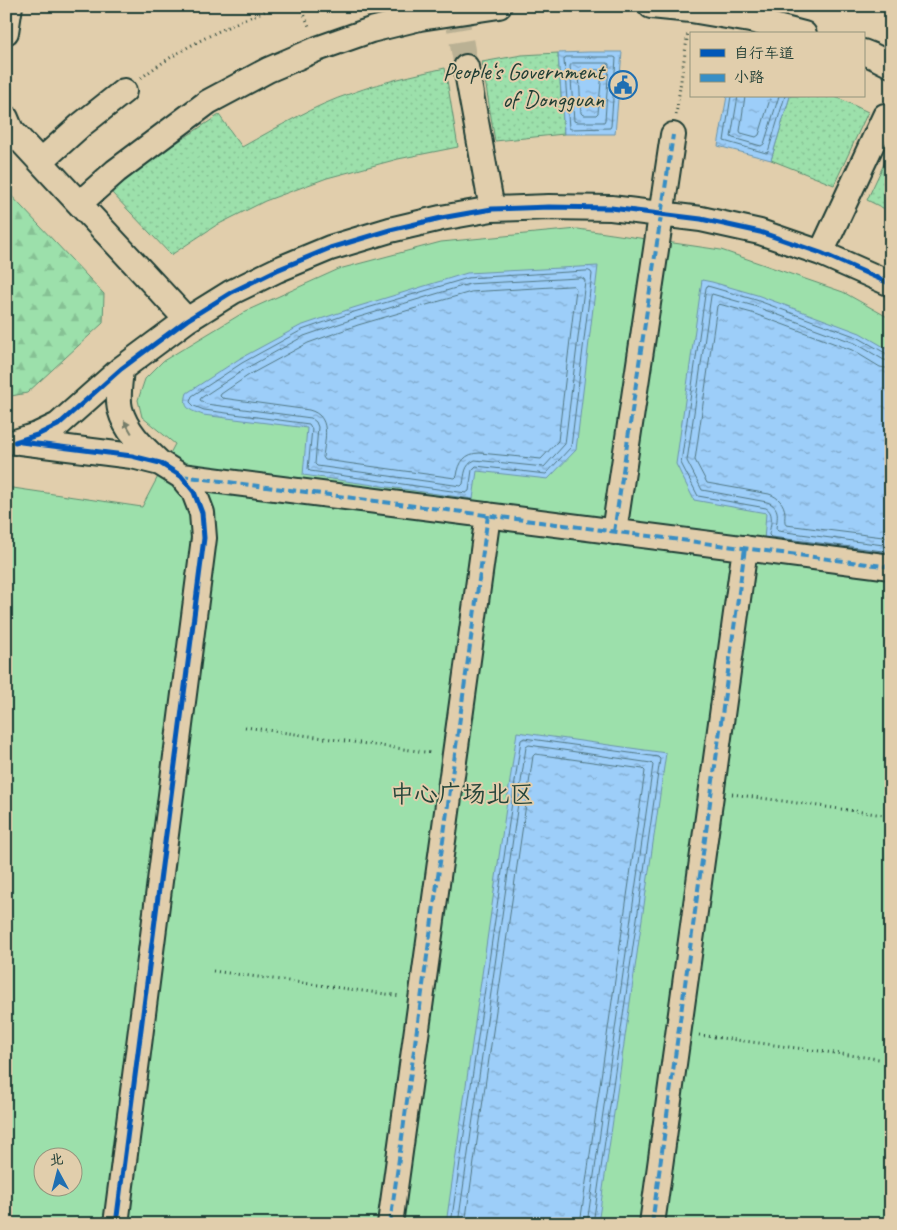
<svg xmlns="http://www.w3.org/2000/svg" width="897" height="1230" font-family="Caveat,'LXGW WenKai TC',sans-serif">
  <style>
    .grass { fill: url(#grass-dots); stroke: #5e8e70 }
    .forest { fill: url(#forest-firs); stroke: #5e8e70 }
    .park { fill: #9ce0ab; stroke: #5e8e70; fill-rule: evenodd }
    .water { fill: url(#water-ripples); stroke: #6b94aa }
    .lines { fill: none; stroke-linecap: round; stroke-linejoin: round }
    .shore { stroke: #517783; stroke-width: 1 }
    .minor-tunnel { stroke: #bab194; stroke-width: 24; stroke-dasharray: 24 12; stroke-linecap: butt }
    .minor-casing { stroke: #1f3d34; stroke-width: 28 }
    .path { stroke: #1f3d34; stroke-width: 3; stroke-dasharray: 1 4; stroke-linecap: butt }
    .minor { stroke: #e1ceac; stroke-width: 24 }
    .quiet { stroke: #378ec5; stroke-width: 4; stroke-dasharray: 8 4; stroke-linecap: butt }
    .cycleway-casing { stroke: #e1ceac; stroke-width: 8 }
    .cycleway { stroke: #0057b8; stroke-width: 5 }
    .oneway { fill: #767e6a }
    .labels { text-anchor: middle; stroke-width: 4; stroke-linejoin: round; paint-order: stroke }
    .poi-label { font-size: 24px; fill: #1f3d34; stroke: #e1ceac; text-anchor: end }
    .park-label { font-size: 24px; fill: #25453a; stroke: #e1ceac }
  </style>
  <defs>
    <pattern id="grass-dots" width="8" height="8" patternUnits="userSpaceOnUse" patternTransform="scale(1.25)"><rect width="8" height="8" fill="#9ce0ab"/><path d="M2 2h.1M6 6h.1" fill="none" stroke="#86c194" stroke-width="1.8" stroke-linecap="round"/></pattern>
    <pattern id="forest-firs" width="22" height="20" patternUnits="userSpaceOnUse" patternTransform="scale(1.25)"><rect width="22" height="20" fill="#9ce0ab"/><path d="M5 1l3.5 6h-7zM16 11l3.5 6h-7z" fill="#86c194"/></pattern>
    <pattern id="water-ripples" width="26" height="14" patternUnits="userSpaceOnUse" patternTransform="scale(1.25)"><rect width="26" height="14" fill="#9dcef9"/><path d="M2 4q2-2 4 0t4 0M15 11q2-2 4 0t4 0" fill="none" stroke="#7fa8ca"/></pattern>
  </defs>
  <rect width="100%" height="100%" fill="#e1ceac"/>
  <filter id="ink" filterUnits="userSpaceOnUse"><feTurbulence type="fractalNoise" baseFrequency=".02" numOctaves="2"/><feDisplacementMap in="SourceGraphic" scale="10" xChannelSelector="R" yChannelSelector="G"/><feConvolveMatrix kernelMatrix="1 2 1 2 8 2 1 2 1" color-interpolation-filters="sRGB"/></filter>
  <g filter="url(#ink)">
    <path class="grass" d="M558 53 564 134 495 141 482 62 522 55Z
      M445 68 458 147 398 159 327 178 265 201 215 226 171 255 111 192 161 153 219 115 242 147C278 127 313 106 352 93 382 82 414 75 445 68Z
      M790 96H834L868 112 834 185 771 160Z
      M891 149V212L867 200Z"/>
    <path class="forest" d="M6 190 104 294 103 323 27 393 6 397Z"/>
    <path class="park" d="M578 229 721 250 843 292 891 319V1224H6V487L142 507 175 444 142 417 138 400 145 379 163 361 246 311 339 269 441 242ZM42 1158H72V1188H42Z"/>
    <path class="water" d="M589 52H622L615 134H564L558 53Z
      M727 96H790L771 160 718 146Z
      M598 266 576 450 548 479 477 471 473 499 303 475 307 428 203 415C190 410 182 409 187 393L239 359 300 326 353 308 467 273Z
      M702 280 712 282 757 295 798 310 860 333 891 351V557L764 541 766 513 694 500 676 464Z
      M517 732 666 753 598 1224H446Z"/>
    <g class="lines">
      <path class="shore" d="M566 57H614L616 58 611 126 610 128 571 129 569 128 564 60Z
        M573 63H607L609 64 605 120 604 122H577L574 121 570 66Z
        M599 70 602 73 598 113 596 115H583L581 113 579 72 581 71Z
        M731 96 724 141 766 153 768 152 785 96
        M738 96 731 137 733 138 761 146 764 144 779 96
        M745 96 740 131 741 133 756 137 759 135 771 96
        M589 271 591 272 592 274 571 447 546 474 476 466 472 470 469 491 466 493 310 471 308 469 312 429 309 424 204 410 194 406 190 402 192 396 242 363 302 330 354 312 468 278Z
        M582 278 584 279 585 281 565 444 544 467 475 460C464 465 465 474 463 484L461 486 317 466 315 464 318 427 316 422 311 418 206 404 200 400 201 398 245 369 304 336 356 318 469 284Z
        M574 286 576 289 558 441 541 459 480 453C465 453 459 462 457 476L455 478 325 460 323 457C325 439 332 416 309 410L222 398 220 396 221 394 249 375 308 343 358 325 471 292Z
        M891 355 887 354 857 337 756 300 711 287 707 286 706 288 681 463 698 496 766 508C775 513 770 526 769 535L771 537 891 552
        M891 361 884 360 855 343 754 306 712 294 711 296 687 461 702 490 767 502C781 507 777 517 776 529L778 531 891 546
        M891 369 880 367 852 350 752 313 719 304 717 306 695 460 707 483 769 494C778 497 784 503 785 513 785 518 784 521 786 525L891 538
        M451 1224 521 740 524 738 658 757 660 759 593 1224
        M458 1224 526 747 529 745 651 763 653 765 587 1224
        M465 1224 533 756 535 754 643 769 645 771 580 1224"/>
      <path class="minor-tunnel" d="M455 6 466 67"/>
      <defs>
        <path id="minor" d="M651 6 691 10 750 20 804 34
          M6 32 10 6
          M863 52 873 56 891 65
          M466 67 492 209
          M6 118 11 130 187 320
          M41 161 81 125 124 91
          M80 203 116 171 208 102 268 70 317 49 371 30 420 18 499 6
          M821 253 885 116
          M121 369C120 382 117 397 120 409 126 432 144 448 160 463
          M15 442 37 435 58 425 121 369 187 320 232 292 277 270 330 248 390 230 441 218 492 209 549 207 611 208 701 219 760 232 821 253 891 284
          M20 442 132 456 160 463 181 476 194 492 202 513 204 538 116 1224
          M181 476 891 567
          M614 532 673 135
          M390 1224 488 515
          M652 1224 745 548"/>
      </defs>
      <use href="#minor" class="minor-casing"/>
      <path class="path" d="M301 6 310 29
        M141 78C181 47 229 25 277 6
        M676 115 688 32
        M245 727 432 753
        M732 794 891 816
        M213 971 401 996
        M699 1035 879 1059
        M180 1224H181"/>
      <use href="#minor" class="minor"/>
      <path class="quiet" d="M181 476 891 567
        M614 532 673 135
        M390 1224 488 515
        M652 1224 745 548"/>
      <defs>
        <path id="cycleway" d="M15 442 37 435 58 425 121 369 187 320 232 292 277 270 330 248 390 230 441 218 492 209 549 207 611 208 701 219 760 232 821 253 891 284
          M21 442 132 456 160 463 181 476 194 492 202 513 204 538 116 1224"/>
      </defs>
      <use href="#cycleway" class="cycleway-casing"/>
      <use href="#cycleway" class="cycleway"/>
    </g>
    <defs><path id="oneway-solid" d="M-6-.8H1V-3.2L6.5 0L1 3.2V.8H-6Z" transform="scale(1.25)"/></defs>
    <use class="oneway" href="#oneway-solid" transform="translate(128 427) rotate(-120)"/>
  </g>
  <defs>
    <symbol id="civic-ring" viewBox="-11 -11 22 22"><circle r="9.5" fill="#e1ceac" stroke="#1f6fb2" stroke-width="1.5"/><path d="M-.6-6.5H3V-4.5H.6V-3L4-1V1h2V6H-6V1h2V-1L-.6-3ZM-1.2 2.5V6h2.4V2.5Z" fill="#1f6fb2"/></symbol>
  </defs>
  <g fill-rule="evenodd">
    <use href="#civic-ring" x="607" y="69" width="32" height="32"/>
  </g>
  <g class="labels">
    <g class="poi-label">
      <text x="604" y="79">People‘s Government<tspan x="604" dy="28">of Dongguan</tspan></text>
    </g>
    <g class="park-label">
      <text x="462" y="802">中心广场北区</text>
    </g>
  </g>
  <rect width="897" height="1230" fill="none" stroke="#e1ceac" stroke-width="25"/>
  <rect x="12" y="12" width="872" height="1205" fill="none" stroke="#1f3d34" stroke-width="2" filter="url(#ink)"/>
  <rect x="690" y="32" width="175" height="65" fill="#e1ceac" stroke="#93947c"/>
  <rect x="700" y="49" width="25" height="8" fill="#0057b8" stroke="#93947c"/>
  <text x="734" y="58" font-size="15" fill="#1f3d34">自行车道</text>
  <rect x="700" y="74" width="25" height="8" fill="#378ec5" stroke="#93947c"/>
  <text x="734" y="82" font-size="15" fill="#1f3d34">小路</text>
  <g transform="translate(58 1172) rotate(353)"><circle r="24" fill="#e1ceac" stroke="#93947c"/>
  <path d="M0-4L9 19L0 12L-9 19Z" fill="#1f6fb2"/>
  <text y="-8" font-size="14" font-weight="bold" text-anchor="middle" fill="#1f3d34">北</text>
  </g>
</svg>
